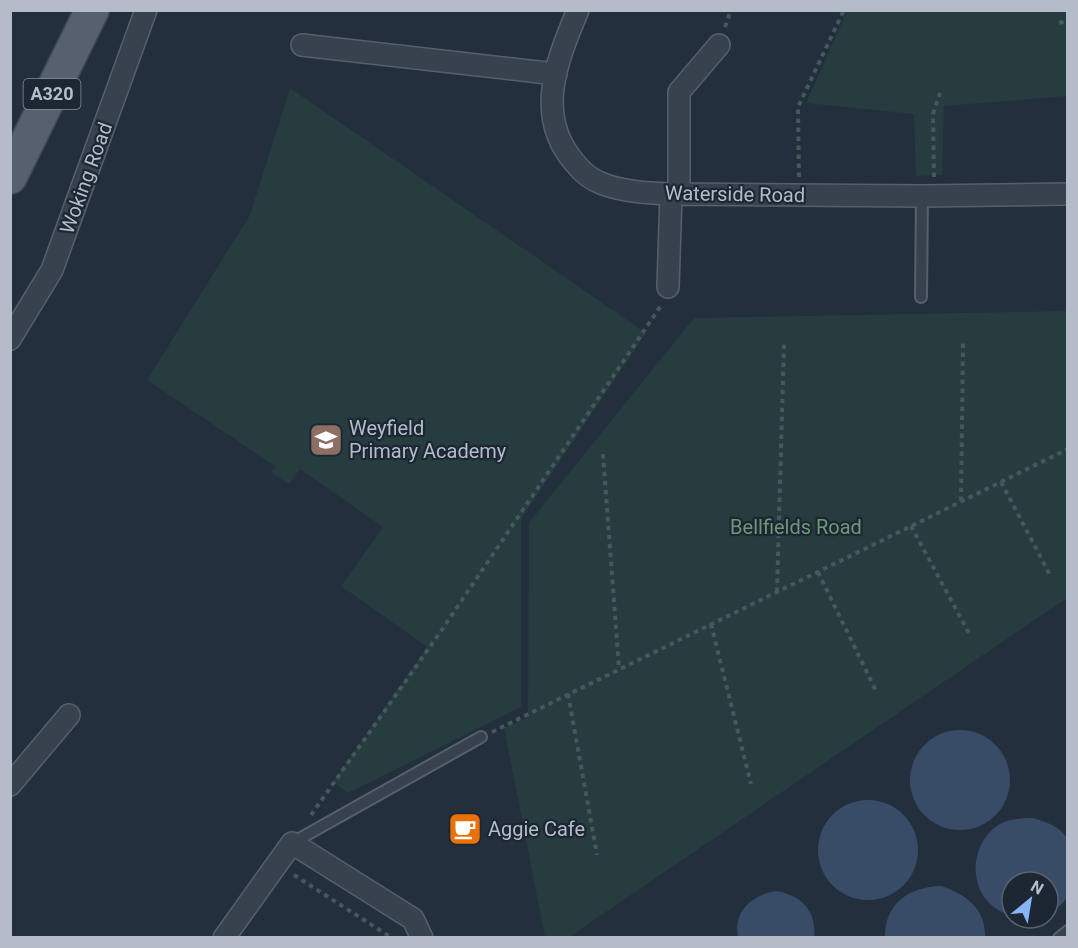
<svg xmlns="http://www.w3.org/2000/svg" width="1078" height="948" font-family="Roboto,sans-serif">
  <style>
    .green { fill: #263c3f }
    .water { fill: #394c67 }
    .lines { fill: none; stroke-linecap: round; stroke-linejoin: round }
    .lane-casing { stroke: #565f6c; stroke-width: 14 }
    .street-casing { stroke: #565f6c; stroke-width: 24 }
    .primary-casing { stroke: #414a57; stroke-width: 36 }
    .path { stroke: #44595c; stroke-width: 4; stroke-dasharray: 4.5 4.5; stroke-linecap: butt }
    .lane { stroke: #38414e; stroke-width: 10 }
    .street { stroke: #38414e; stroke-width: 21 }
    .primary { stroke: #56606e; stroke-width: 33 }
    .labels { text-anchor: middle; stroke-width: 4.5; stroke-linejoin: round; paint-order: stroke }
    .shield { fill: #1d2633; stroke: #878f9c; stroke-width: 1.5 }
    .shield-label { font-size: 18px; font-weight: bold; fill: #b4bcc9 }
    .street-label { font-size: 20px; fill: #b4bcc9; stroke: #1d2633 }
    .poi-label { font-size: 20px; fill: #b4bcc9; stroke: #1d2633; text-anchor: start }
    .park-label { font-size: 20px; fill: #6b9a76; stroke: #1d2633 }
  </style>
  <rect width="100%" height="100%" fill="#242f3e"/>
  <path class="green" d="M847 11H1067V96L944 106 942 175 916 176 914 114 806 103Z
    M290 88 646 333 521 519V707L348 793 333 782 427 647 341 586 383 527 300 469 289 484 271 472 275 466 147 380 250 215Z
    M1067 311V598L569 937H545L504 728 528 718 529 523 694 318Z"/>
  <path class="water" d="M910 780a50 50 0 1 1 100 0a50 50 0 1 1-100 0Z
    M818 850a50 50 0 1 1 100 0a50 50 0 1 1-100 0Z
    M1032 818C1044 821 1063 827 1068 841 1069 846 1068 895 1066 898 1062 906 1055 909 1048 914V882H1012V917C1002 912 992 908 985 898 968 875 975 839 1000 824 1010 819 1021 818 1032 818Z
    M941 886C966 894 986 909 985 937H885C885 903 909 887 941 886Z
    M776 891C801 895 817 911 814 937H738C733 911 752 895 776 891Z"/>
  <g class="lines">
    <defs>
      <path id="lane" d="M921 297 922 196
        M292 843 481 737
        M1059 938 1068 931"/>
      <path id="street" d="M578 10C557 60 534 115 574 162 581 171 592 180 603 184 625 192 647 193 671 194L922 196 1068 194
        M302 45 556 74
        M679 194V92L719 45
        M668 287 671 194
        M10 339 52 270 146 10
        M10 785 69 715
        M224 938 292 843 413 919 422 938"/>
      <path id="primary" d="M10 177 92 10"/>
    </defs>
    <use href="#lane" class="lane-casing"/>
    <use href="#street" class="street-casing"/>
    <use href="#primary" class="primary-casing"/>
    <path class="path" d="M1059 23 1068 21
      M725 27 731 10
      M799 177 798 107 844 10
      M934 177 933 114 940 93
      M603 454 619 669
      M1001 482 1050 575
      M961 501 963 343
      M911 526 971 637
      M818 572 876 691
      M777 592 784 343
      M711 624 751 784
      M568 694 597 855
      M492 732 1068 449
      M311 815 439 634 662 304
      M294 875 392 938"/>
    <use href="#lane" class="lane"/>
    <use href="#street" class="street"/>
    <use href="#primary" class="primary"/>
  </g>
  <defs>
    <symbol id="school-square" viewBox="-11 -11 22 22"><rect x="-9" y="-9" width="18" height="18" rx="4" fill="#8d6e63" stroke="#1d2633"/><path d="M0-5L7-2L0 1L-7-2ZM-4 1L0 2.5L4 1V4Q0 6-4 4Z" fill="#fff"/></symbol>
    <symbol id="cafe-square" viewBox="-11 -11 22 22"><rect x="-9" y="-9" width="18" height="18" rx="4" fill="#e8710a" stroke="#1d2633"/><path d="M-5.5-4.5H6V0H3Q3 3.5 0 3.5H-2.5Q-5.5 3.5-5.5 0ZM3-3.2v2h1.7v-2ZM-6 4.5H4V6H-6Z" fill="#fff"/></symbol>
  </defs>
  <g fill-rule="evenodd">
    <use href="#school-square" x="307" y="421" width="38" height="38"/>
    <use href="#cafe-square" x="446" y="810" width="38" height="38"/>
  </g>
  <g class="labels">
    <rect class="shield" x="23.5" y="79" width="57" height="30" rx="4.5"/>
    <g class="shield-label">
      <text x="52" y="100">A320</text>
    </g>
    <g class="street-label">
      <text transform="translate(86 178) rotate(-70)" y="7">Woking Road</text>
      <text transform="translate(735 194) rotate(1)" y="7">Waterside Road</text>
    </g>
    <g class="poi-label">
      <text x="349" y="435">Weyfield<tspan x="349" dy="23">Primary Academy</tspan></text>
      <text x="488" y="836">Aggie Cafe</text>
    </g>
    <g class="park-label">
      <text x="796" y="534">Bellfields Road</text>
    </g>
  </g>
  <rect width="1078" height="948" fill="none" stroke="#b4bcc9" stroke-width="24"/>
  <g transform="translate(1030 900) rotate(30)"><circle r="28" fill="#1d2633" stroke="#59626f" stroke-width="1.5"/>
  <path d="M0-4.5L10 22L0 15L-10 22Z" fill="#8ab4f8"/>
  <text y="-9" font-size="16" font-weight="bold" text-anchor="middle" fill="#b4bcc9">N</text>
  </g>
</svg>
